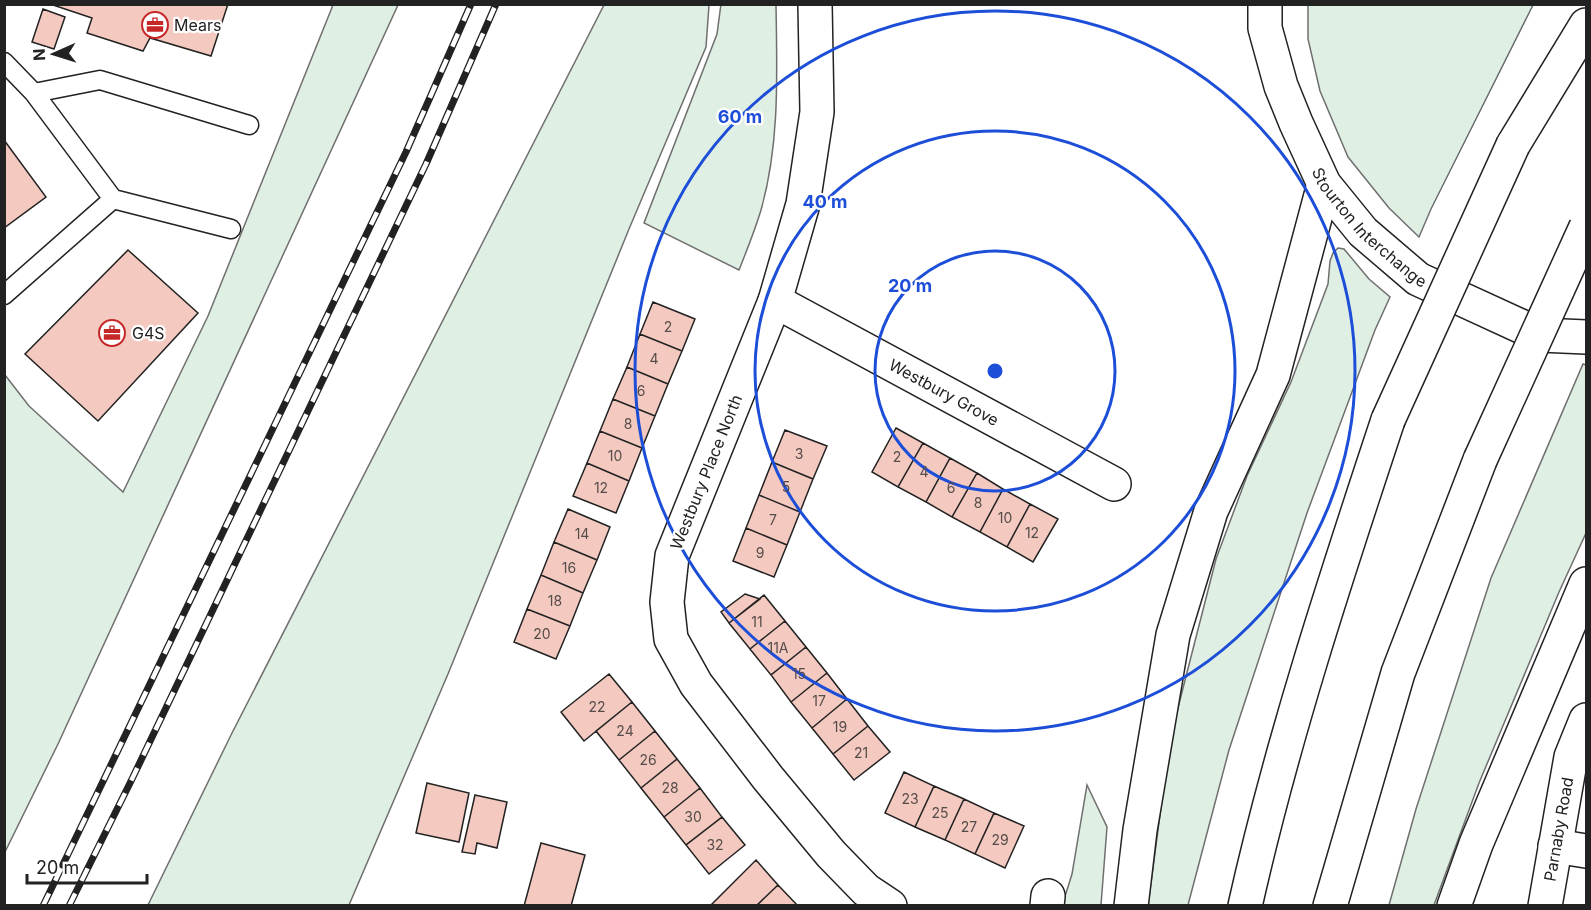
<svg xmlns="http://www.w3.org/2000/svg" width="1591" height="910" font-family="Inter,sans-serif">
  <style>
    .green { fill: #e0efe3; stroke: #6f6f6f; stroke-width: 1.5 }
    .building { fill: #f3c9c0; stroke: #222; stroke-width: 1.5 }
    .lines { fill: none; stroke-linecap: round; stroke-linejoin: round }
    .lane-casing { stroke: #222; stroke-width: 21 }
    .street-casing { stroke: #222; stroke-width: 36 }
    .primary-casing { stroke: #222; stroke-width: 36 }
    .highway-casing { stroke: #222; stroke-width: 36 }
    .lane { stroke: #fff; stroke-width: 18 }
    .street { stroke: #fff; stroke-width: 33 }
    .primary { stroke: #fff; stroke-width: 33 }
    .highway { stroke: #fff; stroke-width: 33 }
    .rail-casing { stroke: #222; stroke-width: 7 }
    .rail { stroke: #fff; stroke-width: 4.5; stroke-dasharray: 14; stroke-linecap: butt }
    .highway-bridge-casing { stroke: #222; stroke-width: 36; stroke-linecap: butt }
    .highway-bridge { stroke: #fff; stroke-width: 33 }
    .ring { fill: none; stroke: #1d4ed8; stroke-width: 3 }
    .labels { text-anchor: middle; stroke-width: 4.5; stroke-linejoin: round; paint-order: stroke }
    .number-label { font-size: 14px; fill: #564c4a }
    .poi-label { font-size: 16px; fill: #222; stroke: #fff; text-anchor: start }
    .street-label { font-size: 16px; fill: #222; stroke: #fff }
    .centre { fill: #1d4ed8; stroke: #fff; stroke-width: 3 }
    .ring-label { font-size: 18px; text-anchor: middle; font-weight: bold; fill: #1d4ed8; stroke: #fff; stroke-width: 4.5; stroke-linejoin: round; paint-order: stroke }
  </style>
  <rect width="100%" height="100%" fill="#fff"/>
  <path class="green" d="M721 4 776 5C777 73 780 143 761 210 755 230 747 250 739 270L644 223 717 34Z
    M333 5H398L58 744 5 852V375L29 406 123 492 208 316Z
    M604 5H709L706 47 629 229 448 674 349 905H148L231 735Z
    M1308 5H1533L1431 209 1419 237 1389 208 1348 157 1320 91 1308 39Z
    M1338 248 1344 249 1369 279 1390 297 1375 330 1307 513 1229 750 1188 905 1148 906 1170 739 1216 559 1247 476 1291 382 1328 284 1330 261 1333 253Z
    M1583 364 1586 365V533L1559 592 1479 783 1434 905H1389L1416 809 1491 578Z
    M1087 785 1107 827 1101 905 1062 906 1072 874Z"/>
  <path class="building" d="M50 4H228L211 56 150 38 143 51 87 33 92 18Z
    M43 9 65 17 54 49 32 42Z
    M4 140 46 197 4 228Z
    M128 250 198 313 98 421 25 354Z
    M653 302 695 319 682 351 640 334Z
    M640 334 682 351 668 384 627 367Z
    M627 367 668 384 655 416 613 399Z
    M613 399 655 416 642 448 600 431Z
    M896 428 923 443 898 487 872 472Z
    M785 430 827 446 813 479 772 462Z
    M600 431 642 448 629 481 587 463Z
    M923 443 950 458 926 502 898 487Z
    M950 458 977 473 952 517 926 502Z
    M772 462 813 479 800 512 759 495Z
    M587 463 629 481 616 513 573 496Z
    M977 473 1003 489 980 532 952 517Z
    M1003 489 1030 504 1007 547 980 532Z
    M759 495 800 512 787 545 746 528Z
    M1030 504 1058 519 1033 562 1007 547Z
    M568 509 610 527 597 560 554 542Z
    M746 528 787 545 774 577 733 561Z
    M554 542 597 560 583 593 541 575Z
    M541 575 583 593 570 626 527 609Z
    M745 594 760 599 729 623 721 612Z
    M764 595 785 621 750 649 729 623Z
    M527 609 570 626 556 659 514 642Z
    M785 621 806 647 771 675 750 649Z
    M806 647 827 673 791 702 771 675Z
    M827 673 847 699 812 728 791 702Z
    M609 674 632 702 584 741 561 712Z
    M847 699 868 726 833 754 812 728Z
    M632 702 655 731 619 760 596 731Z
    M868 726 890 752 854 780 833 754Z
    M655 731 677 759 641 788 619 760Z
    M677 759 700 788 664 817 641 788Z
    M904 772 934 786 915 827 885 813Z
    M427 783 469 793 459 842 416 833Z
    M934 786 964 799 945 840 915 827Z
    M700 788 722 817 686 845 664 817Z
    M475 795 507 802 497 848 477 843 475 854 462 852Z
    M964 799 994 813 975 854 945 840Z
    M994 813 1024 826 1005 868 975 854Z
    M722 817 745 845 709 874 686 845Z
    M541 843 585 855 571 906H524Z
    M756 860 778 885 756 906H710Z
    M778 885 798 906H756Z"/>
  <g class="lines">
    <defs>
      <path id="lane" d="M4 62 34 93 113 199 231 229
        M34 93 100 80 249 125
        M4 295 113 199"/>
      <g id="street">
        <path d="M815 4 817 112 803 204 775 301 672 556 667 602 671 639 696 684 768 778 831 854 866 890 890 906"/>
        <path id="s1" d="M775 301 1114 484"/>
        <path d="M1555 846 1586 851"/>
        <path d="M1047 906 1048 896"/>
        <path id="s2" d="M1545 906 1571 757 1586 720"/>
      </g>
      <g id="primary">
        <path id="s3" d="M1265 4V28L1281 86 1296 123 1324 184 1363 232 1418 279 1540 335 1586 337"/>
      </g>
      <path id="highway" d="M1513 145 1586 25
        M1131 906 1140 830 1173 635 1211 511 1273 375 1324 184
        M1245 906C1282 741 1335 580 1388 420
        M1330 906 1398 673 1480 460
        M1454 906 1476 844 1586 584"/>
    </defs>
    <use href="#lane" class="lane-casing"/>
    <use href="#street" class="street-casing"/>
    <use href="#primary" class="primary-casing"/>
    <use href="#highway" class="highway-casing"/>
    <use href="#lane" class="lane"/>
    <use href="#street" class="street"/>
    <use href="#primary" class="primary"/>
    <use href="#highway" class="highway"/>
    <defs>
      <path id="rail" d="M43 906 406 152 471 4
        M69 906 132 779 426 164 496 4"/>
    </defs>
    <use href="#rail" class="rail-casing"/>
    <use href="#rail" class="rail"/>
    <defs>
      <path id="highway-bridge" d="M1388 420 1513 145
        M1480 460 1586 227"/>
    </defs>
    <use href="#highway-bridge" class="highway-bridge-casing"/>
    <use href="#highway-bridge" class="highway-bridge"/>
  </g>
  <g class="ring">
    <circle cx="995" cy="371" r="120"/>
    <circle cx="995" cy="371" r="240"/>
    <circle cx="995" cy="371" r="360"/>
  </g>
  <defs>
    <symbol id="office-ring" viewBox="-11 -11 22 22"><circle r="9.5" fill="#fff" stroke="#c62828" stroke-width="1.5"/><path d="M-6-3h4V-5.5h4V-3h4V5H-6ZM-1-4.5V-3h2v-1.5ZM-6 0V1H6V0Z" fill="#c62828"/></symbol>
  </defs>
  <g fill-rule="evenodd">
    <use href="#office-ring" x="140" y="10" width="30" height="30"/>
    <use href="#office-ring" x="97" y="318" width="30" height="30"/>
  </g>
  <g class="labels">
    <g class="number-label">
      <text x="668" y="332">2</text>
      <text x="654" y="364">4</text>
      <text x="641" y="396">6</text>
      <text x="628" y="429">8</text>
      <text x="799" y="459">3</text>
      <text x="615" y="461">10</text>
      <text x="897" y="462">2</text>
      <text x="924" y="477">4</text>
      <text x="786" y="492">5</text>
      <text x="601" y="493">12</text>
      <text x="951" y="493">6</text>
      <text x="978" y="508">8</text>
      <text x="1005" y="523">10</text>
      <text x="773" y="525">7</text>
      <text x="1032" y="538">12</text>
      <text x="582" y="539">14</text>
      <text x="760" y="558">9</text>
      <text x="569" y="573">16</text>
      <text x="555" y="606">18</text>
      <text x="757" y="627">11</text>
      <text x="542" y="639">20</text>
      <text x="778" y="653">11A</text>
      <text x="799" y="679">15</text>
      <text x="819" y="706">17</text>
      <text x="597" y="712">22</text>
      <text x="840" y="732">19</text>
      <text x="625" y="736">24</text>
      <text x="861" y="758">21</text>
      <text x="648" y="765">26</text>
      <text x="670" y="793">28</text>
      <text x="910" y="804">23</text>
      <text x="940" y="818">25</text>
      <text x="693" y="822">30</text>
      <text x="969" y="832">27</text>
      <text x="1000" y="845">29</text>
      <text x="715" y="850">32</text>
    </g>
    <g class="poi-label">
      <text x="174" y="31">Mears</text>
      <text x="132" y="339">G4S</text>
    </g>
    <g class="street-label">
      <text dy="6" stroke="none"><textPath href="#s3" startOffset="254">Stourton Interchange</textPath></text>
      <text dy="6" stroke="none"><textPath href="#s1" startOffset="192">Westbury Grove</textPath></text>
      <text transform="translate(706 472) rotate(-68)" y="6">Westbury Place North</text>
      <text dy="6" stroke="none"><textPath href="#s2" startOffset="78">Parnaby Road</textPath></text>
    </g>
  </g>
  <circle cx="995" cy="371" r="9" class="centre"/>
  <g class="ring-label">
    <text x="740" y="123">60 m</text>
    <text x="825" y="208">40 m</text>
    <text x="910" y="292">20 m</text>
  </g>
  <rect width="1591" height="910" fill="none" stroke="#222222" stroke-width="12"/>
  <g transform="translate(54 54) rotate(267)" stroke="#ffffff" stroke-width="4.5" paint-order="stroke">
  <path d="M0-4.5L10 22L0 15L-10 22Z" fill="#222222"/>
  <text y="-9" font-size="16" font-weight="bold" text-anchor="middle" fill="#222222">N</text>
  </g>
  <path d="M27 874v9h120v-9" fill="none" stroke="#222222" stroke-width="3"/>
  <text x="36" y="874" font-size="18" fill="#222222" stroke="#ffffff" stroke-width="4.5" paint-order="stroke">20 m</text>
</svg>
